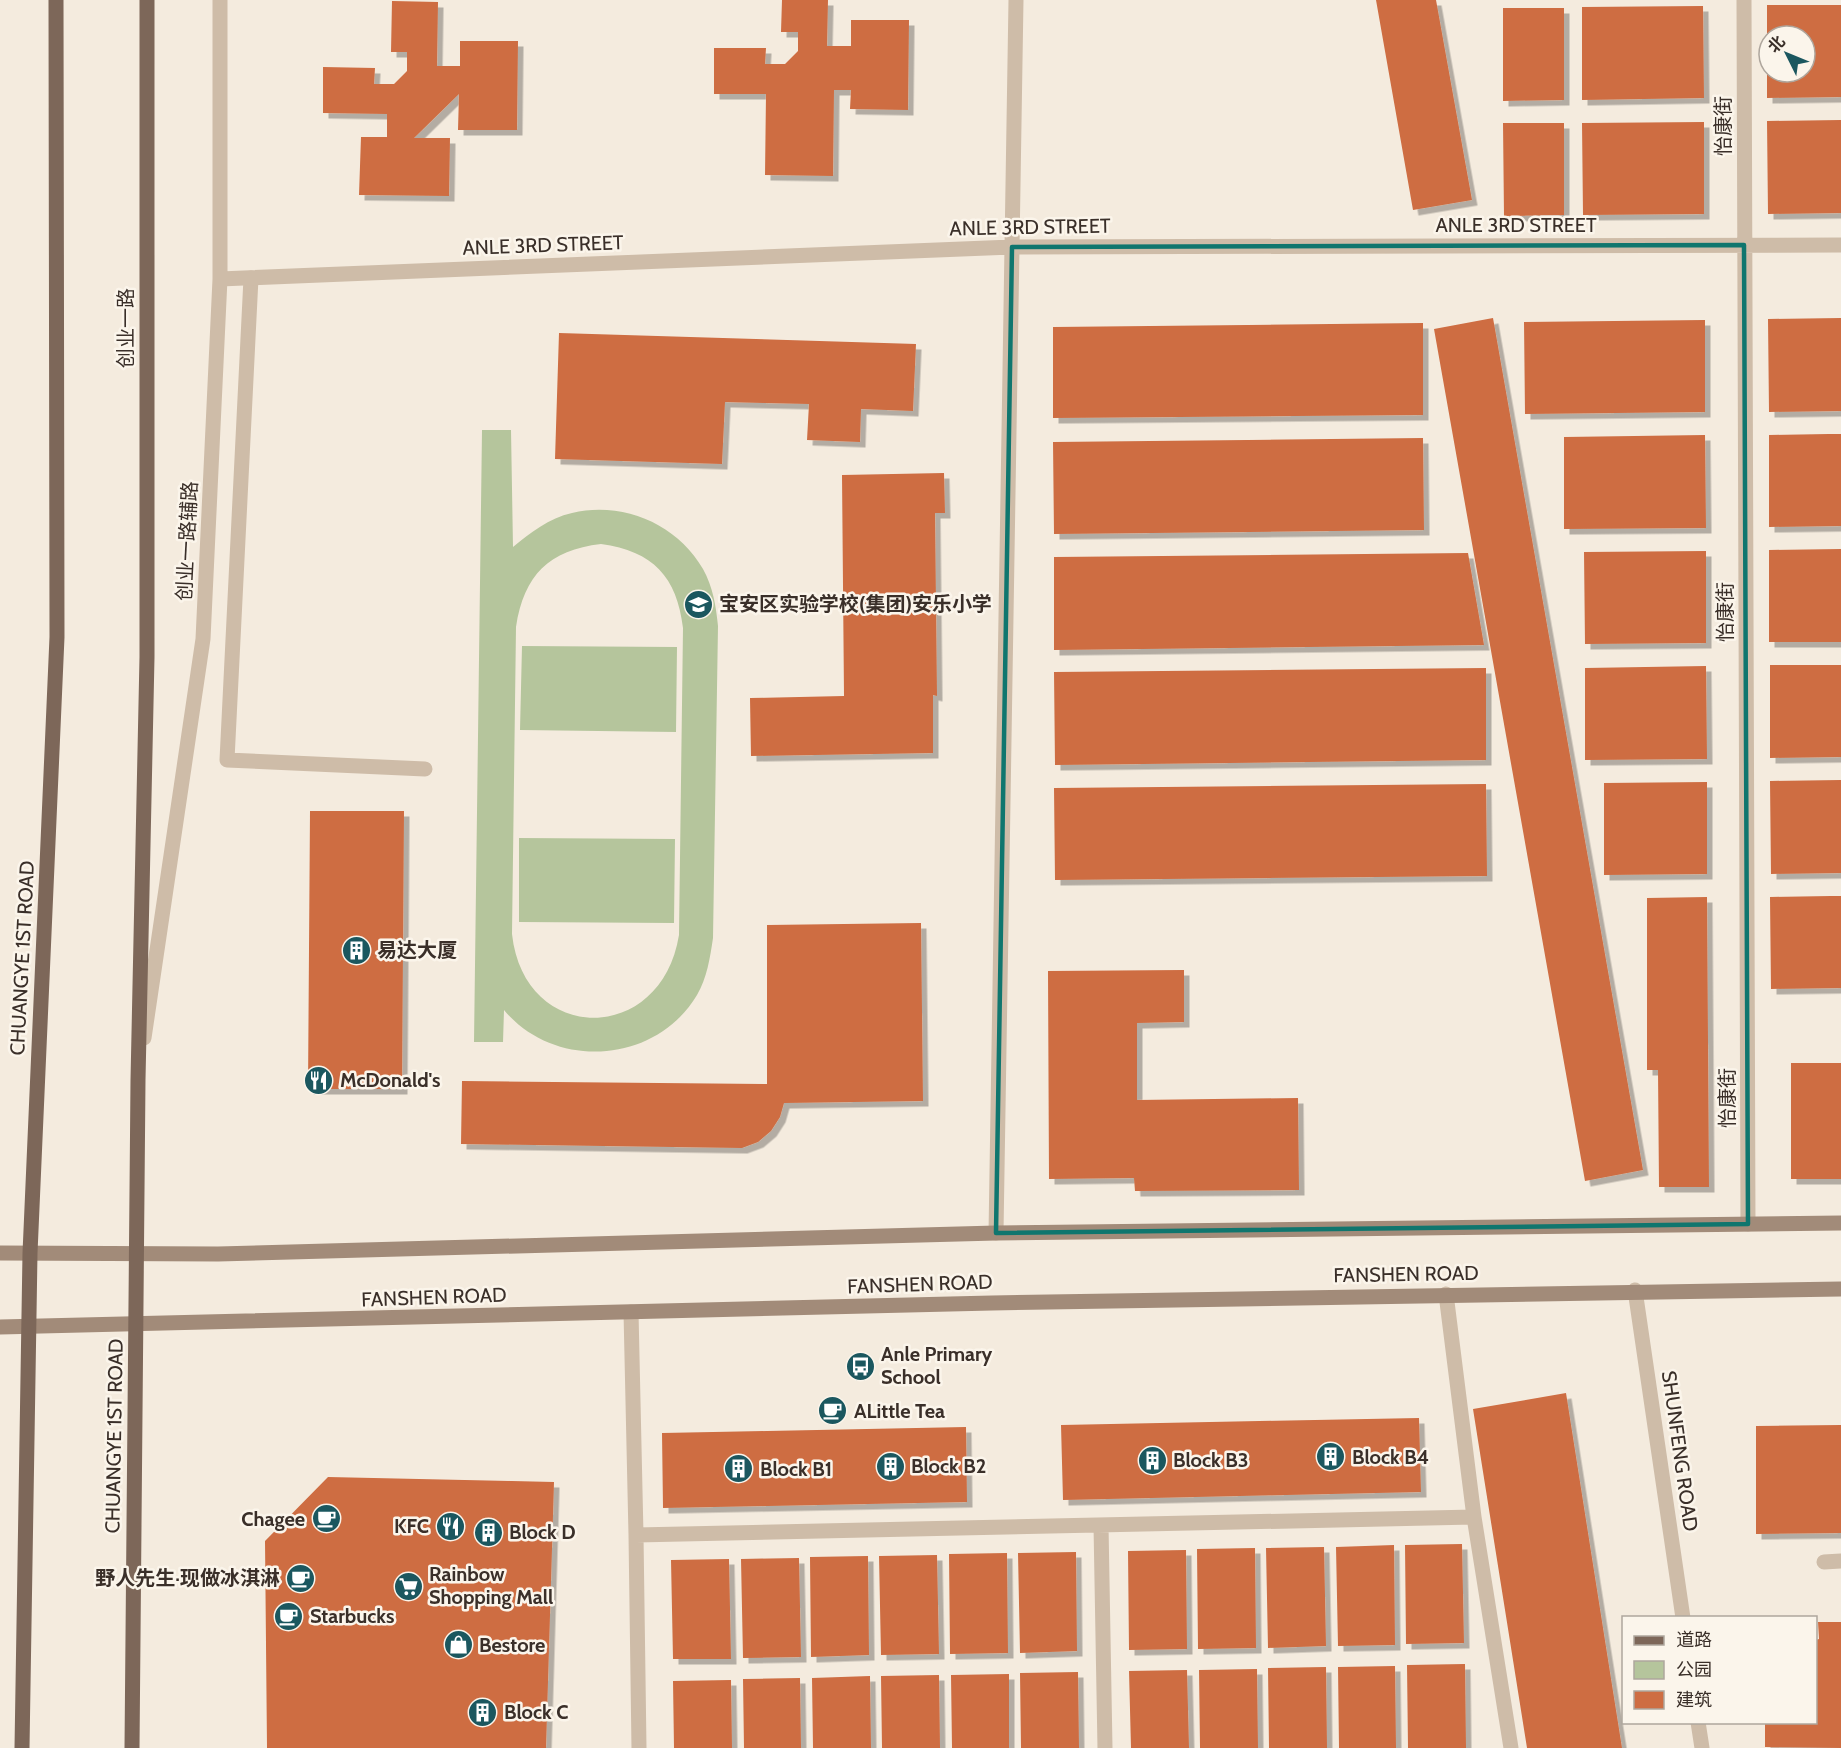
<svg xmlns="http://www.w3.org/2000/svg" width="1841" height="1748" font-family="Cabin,'Noto Sans SC',sans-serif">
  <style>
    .green { fill: #b5c59c; fill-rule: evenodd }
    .building { fill: #ce6d42; filter: url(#shadow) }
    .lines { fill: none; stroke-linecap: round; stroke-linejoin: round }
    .service { stroke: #cebca8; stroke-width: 15 }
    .minor { stroke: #cebca8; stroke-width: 15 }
    .secondary { stroke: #a28b79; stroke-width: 15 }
    .primary { stroke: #7d6759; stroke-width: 15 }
    .marked { fill: none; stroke: #0f766e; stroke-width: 4.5; stroke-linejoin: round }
    .labels { text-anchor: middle; stroke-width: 5; stroke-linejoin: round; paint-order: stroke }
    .street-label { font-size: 20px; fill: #3a2f29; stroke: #fbf5eb }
    .poi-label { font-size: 20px; font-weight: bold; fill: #3a2f29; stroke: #fbf5eb; text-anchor: start }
  </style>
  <defs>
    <filter id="shadow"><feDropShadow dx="5.5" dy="5.5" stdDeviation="0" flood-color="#0004"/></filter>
  </defs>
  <rect width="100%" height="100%" fill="#f4ebde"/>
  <path class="green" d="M482 430H511L513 547C530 533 549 518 572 513 623 501 677 524 703 569 713 587 716 606 718 626L713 938C710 958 707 978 697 995 656 1064 555 1071 504 1010L503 1042H474ZM601 544C653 551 677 577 683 628L679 935C661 1046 524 1045 512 934L516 627C524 575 549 550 601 544Z
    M522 646 677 647 676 732 520 730Z
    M519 838 675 839 674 923 519 922Z"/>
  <path class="building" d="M782 0H828L827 46H851V20H909L908 110 850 109 851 90H834L833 176 765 175 766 94H714V48H766L765 64H785L798 51V32H781Z
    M1376 0H1436L1472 200 1413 210Z
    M392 1 438 2 437 66H460V41H518L517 130H458L459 94 414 138H450L449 196 359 195 361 137H387V114L323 113V67L375 68 374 84H394L407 71V52H391Z
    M1767 5H1841V97L1767 98V72H1805V36H1767Z
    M1703 6 1704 98 1582 100V7Z
    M1503 8H1564V100L1503 101Z
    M1841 120V213L1768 214 1767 121Z
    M1704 122V214L1583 215 1582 123Z
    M1503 123H1564V215L1504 216Z
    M1493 318 1643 1170 1585 1181 1434 329Z
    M1841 318V411L1769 412 1768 319Z
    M1705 320V412L1525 414 1524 322Z
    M1423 323V415L1053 418V327Z
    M559 333 916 344 913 411 861 409 860 442 807 440 809 404 725 402 722 464 555 459Z
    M1829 434H1841V526L1769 527V435Z
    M1705 435 1706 528 1564 529V437Z
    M1423 438 1424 530 1054 534 1053 442Z
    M944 473 945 513H935L937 696 933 695V753L751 756 750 698 844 696 842 475Z
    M1841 549V642H1769V550Z
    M1706 551V643L1585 644 1584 552Z
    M1468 553 1484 645 1054 650V557Z
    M1770 665H1841V757L1770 758Z
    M1706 666 1707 759 1585 760V668Z
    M1486 668V760L1055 765 1054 672Z
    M1841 780V873L1771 874 1770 781Z
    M1707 782V874L1604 875V783Z
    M1486 784 1487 876 1055 880 1054 788Z
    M310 811H404L402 1089H308Z
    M1831 896H1841V988L1771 989 1770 897Z
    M1707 897 1709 1187H1659L1658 1070H1647V898Z
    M921 923 923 1101 784 1103 780 1117 771 1131 758 1142 742 1148 461 1144 462 1081 767 1084V925Z
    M1184 970V1022L1137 1023V1100L1298 1098 1299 1190 1135 1191 1134 1178 1049 1179 1048 971Z
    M1791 1063H1841V1179H1791Z
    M1566 1393 1612 1685 1622 1748H1527L1473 1409Z
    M1419 1418 1421 1492 1063 1500 1061 1425Z
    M1841 1425V1533L1756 1534V1426Z
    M966 1427 967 1502 663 1508 662 1433Z
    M328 1477 554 1482 546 1748H267L265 1541Z
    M1462 1544 1464 1643 1406 1644 1405 1545Z
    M1394 1545 1395 1645 1338 1646 1336 1547Z
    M1324 1547 1326 1646 1268 1648 1266 1548Z
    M1255 1548 1256 1648 1198 1649 1197 1549Z
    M1186 1550 1187 1649 1129 1650 1128 1551Z
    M1076 1552 1077 1651 1020 1653 1018 1553Z
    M1007 1553 1008 1653 950 1654 949 1554Z
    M937 1555 939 1654 881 1655 879 1556Z
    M868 1556 869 1655 811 1657 810 1557Z
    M799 1558 801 1657 743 1658 741 1559Z
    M729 1559 731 1659H673L671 1560Z
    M1818 1622H1841V1748L1765 1747V1722H1816V1640L1819 1639Z
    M1465 1664 1466 1748H1408L1407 1665Z
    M1395 1666 1396 1748H1339L1338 1667Z
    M1326 1667 1327 1748H1269L1268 1668Z
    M1257 1669 1258 1748H1200L1199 1670Z
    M1187 1670 1189 1748H1131L1129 1671Z
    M1078 1672 1079 1748H1021L1020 1673Z
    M1009 1674V1748H952L951 1675Z
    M939 1675 940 1748H882L881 1676Z
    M870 1676 871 1748H813L812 1678Z
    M800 1678 801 1748H744L743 1679Z
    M731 1680 732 1748H674L673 1681Z"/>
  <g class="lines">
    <path class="service" d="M251 278 227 760 425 769
      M1446 1294 1474 1517
      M631 1312 636 1535 1474 1517 1511 1748
      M1101 1525 1105 1748
      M636 1535 639 1748
      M1824 1562 1841 1561"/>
    <path class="minor" d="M1744 0 1748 1224
      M220 279 1012 247 1841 245
      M144 1038 203 639 220 279V0
      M996 1233 1016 0
      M1635 1290 1683 1618
      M1698 1722 1702 1748"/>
    <path class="secondary" d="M0 1253 218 1254 996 1233 1841 1223
      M0 1327 992 1303 1841 1289"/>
    <path class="primary" d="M22 1748 30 1253 57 637 56 0
      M132 1748 138 1080 147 657V0"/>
  </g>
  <path class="marked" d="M1744 245 1748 1224 996 1233 1012 247Z"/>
  <defs>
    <symbol id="school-disc" viewBox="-11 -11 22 22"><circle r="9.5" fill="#1b575f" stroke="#fbf5eb"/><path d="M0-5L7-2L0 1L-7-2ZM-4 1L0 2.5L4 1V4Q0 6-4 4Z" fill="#fff"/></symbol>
    <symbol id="building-disc" viewBox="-11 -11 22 22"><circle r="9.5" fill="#1b575f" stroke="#fbf5eb"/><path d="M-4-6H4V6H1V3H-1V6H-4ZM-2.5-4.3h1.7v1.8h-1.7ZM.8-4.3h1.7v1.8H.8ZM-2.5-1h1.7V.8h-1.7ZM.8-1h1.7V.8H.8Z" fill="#fff"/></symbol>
    <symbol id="restaurant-disc" viewBox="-11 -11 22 22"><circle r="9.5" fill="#1b575f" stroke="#fbf5eb"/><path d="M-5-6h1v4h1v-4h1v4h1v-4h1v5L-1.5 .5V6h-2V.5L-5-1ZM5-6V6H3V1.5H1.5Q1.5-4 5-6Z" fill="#fff"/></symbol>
    <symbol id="bus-disc" viewBox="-11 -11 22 22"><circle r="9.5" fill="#1b575f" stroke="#fbf5eb"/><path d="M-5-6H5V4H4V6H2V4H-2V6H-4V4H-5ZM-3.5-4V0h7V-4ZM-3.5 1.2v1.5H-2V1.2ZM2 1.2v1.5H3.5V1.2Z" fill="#fff"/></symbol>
    <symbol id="cafe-disc" viewBox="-11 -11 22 22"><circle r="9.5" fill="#1b575f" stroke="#fbf5eb"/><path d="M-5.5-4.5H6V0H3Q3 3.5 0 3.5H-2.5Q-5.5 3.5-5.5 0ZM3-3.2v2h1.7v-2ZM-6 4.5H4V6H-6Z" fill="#fff"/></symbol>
    <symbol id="supermarket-disc" viewBox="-11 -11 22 22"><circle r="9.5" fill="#1b575f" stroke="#fbf5eb"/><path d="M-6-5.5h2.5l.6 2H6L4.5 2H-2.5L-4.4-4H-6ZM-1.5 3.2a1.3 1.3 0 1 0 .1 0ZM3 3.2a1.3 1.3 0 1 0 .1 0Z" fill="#fff"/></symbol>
    <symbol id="shop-disc" viewBox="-11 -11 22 22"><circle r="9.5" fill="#1b575f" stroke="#fbf5eb"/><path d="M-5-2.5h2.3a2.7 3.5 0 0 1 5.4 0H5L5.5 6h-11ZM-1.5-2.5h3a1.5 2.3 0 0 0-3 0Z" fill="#fff"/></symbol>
  </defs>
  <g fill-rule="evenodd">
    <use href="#school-disc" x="682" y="588" width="33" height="33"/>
    <use href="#building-disc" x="340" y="934" width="33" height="33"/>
    <use href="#restaurant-disc" x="302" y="1064" width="33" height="33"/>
    <use href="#bus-disc" x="844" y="1350" width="33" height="33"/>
    <use href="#cafe-disc" x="816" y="1394" width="33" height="33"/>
    <use href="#building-disc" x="1314" y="1440" width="33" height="33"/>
    <use href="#building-disc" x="1136" y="1444" width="33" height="33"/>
    <use href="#building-disc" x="874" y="1450" width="33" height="33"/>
    <use href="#building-disc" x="722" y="1452" width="33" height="33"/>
    <use href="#cafe-disc" x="310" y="1502" width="33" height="33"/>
    <use href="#restaurant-disc" x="434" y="1510" width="33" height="33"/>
    <use href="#building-disc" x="472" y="1516" width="33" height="33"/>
    <use href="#cafe-disc" x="284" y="1562" width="33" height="33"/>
    <use href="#supermarket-disc" x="392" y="1570" width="33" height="33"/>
    <use href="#cafe-disc" x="272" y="1600" width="33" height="33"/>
    <use href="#shop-disc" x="442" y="1628" width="33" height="33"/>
    <use href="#building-disc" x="466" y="1696" width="33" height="33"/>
  </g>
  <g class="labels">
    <g class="street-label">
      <text transform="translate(1723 126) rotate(-90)" y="7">怡康街</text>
      <text x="1516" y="232">ANLE 3RD STREET</text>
      <text transform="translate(1030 227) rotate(-1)" y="7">ANLE 3RD STREET</text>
      <text transform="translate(543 245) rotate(-2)" y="7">ANLE 3RD STREET</text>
      <text transform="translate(126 328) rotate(-90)" y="7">创业一路</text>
      <text transform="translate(187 541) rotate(-87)" y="7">创业一路辅路</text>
      <text transform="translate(1725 612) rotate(-90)" y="7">怡康街</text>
      <text transform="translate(22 958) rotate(-87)" y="7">CHUANGYE 1ST ROAD</text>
      <text transform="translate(1727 1098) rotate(-90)" y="7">怡康街</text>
      <text transform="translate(1406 1274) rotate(-1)" y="7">FANSHEN ROAD</text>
      <text transform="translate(920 1284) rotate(-2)" y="7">FANSHEN ROAD</text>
      <text transform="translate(434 1297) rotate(-2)" y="7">FANSHEN ROAD</text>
      <text transform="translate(114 1436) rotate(-89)" y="7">CHUANGYE 1ST ROAD</text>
      <text transform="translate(1680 1451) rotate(82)" y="7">SHUNFENG ROAD</text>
    </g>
    <g class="poi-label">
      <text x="719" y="611">宝安区实验学校(集团)安乐小学</text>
      <text x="377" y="957">易达大厦</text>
      <text x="340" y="1087">McDonald's</text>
      <text x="881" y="1361">Anle Primary<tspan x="881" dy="23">School</tspan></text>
      <text x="854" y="1418">ALittle Tea</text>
      <text x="1352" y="1464">Block B4</text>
      <text x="1173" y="1467">Block B3</text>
      <text x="911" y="1473">Block B2</text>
      <text x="760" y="1476">Block B1</text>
      <text x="305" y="1526" text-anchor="end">Chagee</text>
      <text x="429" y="1533" text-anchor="end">KFC</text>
      <text x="509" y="1539">Block D</text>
      <text x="429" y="1581">Rainbow<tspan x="429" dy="23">Shopping Mall</tspan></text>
      <text x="280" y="1585" text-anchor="end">野人先生·现做冰淇淋</text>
      <text x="310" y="1623">Starbucks</text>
      <text x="479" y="1652">Bestore</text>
      <text x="504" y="1719">Block C</text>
    </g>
  </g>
  <rect x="1622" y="1616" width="195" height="108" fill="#fbf5eb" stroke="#aea69d" stroke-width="1.5"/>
  <rect x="1634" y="1636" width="30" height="9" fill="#7d6759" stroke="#aea69d" stroke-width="1.5"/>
  <text x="1676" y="1646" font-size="18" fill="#3a2f29">道路</text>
  <rect x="1634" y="1661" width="30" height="18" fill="#b5c59c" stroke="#aea69d" stroke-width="1.5"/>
  <text x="1676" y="1676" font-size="18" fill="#3a2f29">公园</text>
  <rect x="1634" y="1691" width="30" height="18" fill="#ce6d42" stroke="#aea69d" stroke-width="1.5"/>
  <text x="1676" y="1706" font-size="18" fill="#3a2f29">建筑</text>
  <g transform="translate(1787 54) rotate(313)"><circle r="28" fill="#fbf5eb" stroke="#aea69d" stroke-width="1.5"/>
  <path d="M0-4.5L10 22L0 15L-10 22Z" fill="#1b575f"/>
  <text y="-9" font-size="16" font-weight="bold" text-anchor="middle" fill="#3a2f29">北</text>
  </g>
</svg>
